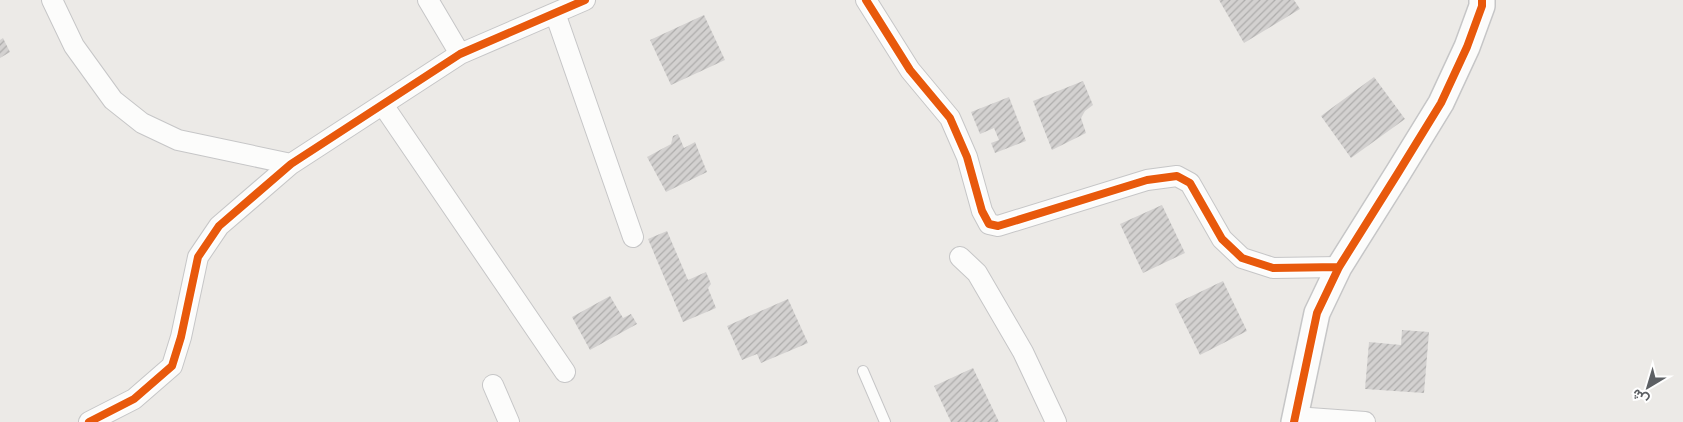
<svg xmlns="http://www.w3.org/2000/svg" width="1683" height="422" font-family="'Space Grotesk',Vazirmatn,sans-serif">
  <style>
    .building { fill: url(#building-hatch) }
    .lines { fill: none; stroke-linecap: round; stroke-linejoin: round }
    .service-casing { stroke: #c6c6c7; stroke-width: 12 }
    .minor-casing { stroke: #c6c6c7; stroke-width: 22 }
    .tertiary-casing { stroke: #c6c6c7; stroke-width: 28 }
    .service { stroke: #fcfcfb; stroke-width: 10 }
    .minor { stroke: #fcfcfb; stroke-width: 20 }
    .tertiary { stroke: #fcfcfb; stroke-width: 25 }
    .cycleway-casing { stroke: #fff; stroke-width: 11 }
    .cycleway { stroke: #e8590c; stroke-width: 8 }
  </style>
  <defs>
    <pattern id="building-hatch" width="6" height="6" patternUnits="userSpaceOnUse" patternTransform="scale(1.25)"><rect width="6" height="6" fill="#d3d1d0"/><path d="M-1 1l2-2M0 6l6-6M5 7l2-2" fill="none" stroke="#aeadac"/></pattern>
  </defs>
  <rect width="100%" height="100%" fill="#eceae7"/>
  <path class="building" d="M1219 0H1294L1300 9 1244 43Z
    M704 15 725 60 671 85 650 40Z
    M3 38 10 52 0 58V40Z
    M1374 77 1405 119 1351 158 1321 116Z
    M1083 81 1093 105 1085 111 1081 118 1086 133 1052 150 1033 101Z
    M1009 97 1026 141 995 153 991 143 999 140 994 128 980 134 971 112Z
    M678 134 684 148 695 142 707 172 666 192 647 157 671 144 673 136Z
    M1162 205 1185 253 1143 273 1120 224Z
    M667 231 688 280 706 272 711 284 708 288 716 308 683 322 648 239Z
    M1223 281 1247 331 1200 355 1175 304Z
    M610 296 623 318 631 314 637 324 590 350 572 317Z
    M788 299 808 343 761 363 757 354 742 360 727 326Z
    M1402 330 1429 332 1424 393 1365 389 1369 342 1401 345Z
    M973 368 999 422H951L934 386Z"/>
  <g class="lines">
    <defs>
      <path id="service" d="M863 371 885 422"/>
      <path id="minor" d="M52 0 74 46 113 100 142 123 178 140 291 164
        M428 0 460 54
        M866 0 910 70 950 118 967 157 982 211 989 224 998 226 1147 180 1177 176 1190 183 1222 239 1242 258 1273 268 1339 267
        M555 13 633 237
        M383 105 565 372
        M960 257 977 273 1023 352 1056 422
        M493 385 509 422
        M1295 417 1365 422
        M89 422 134 399 172 366 181 337 198 257 219 226 291 164 460 54 585 0"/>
      <path id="tertiary" d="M1294 422 1317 313 1339 267 1398 173 1441 103 1467 47 1482 6V0"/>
    </defs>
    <use href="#service" class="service-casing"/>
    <use href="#minor" class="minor-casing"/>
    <use href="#tertiary" class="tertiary-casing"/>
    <use href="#service" class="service"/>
    <use href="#minor" class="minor"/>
    <use href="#tertiary" class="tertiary"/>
    <defs>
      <path id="cycleway" d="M866 0 910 70 950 118 967 157 982 211 989 224 998 226 1147 180 1177 176 1190 183 1222 239 1242 258 1273 268 1339 267
        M89 422 134 399 172 366 181 337 198 257 219 226 291 164 460 54 585 0
        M1294 422 1317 313 1339 267 1398 173 1441 103 1467 47 1482 6V0"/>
    </defs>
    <use href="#cycleway" class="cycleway-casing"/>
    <use href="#cycleway" class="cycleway"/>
  </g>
  <g transform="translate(1648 387) rotate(218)" stroke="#ffffff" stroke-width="4" paint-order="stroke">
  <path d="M0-4L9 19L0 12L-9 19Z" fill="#5d6064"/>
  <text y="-8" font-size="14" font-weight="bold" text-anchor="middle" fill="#5d6064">ش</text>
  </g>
</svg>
